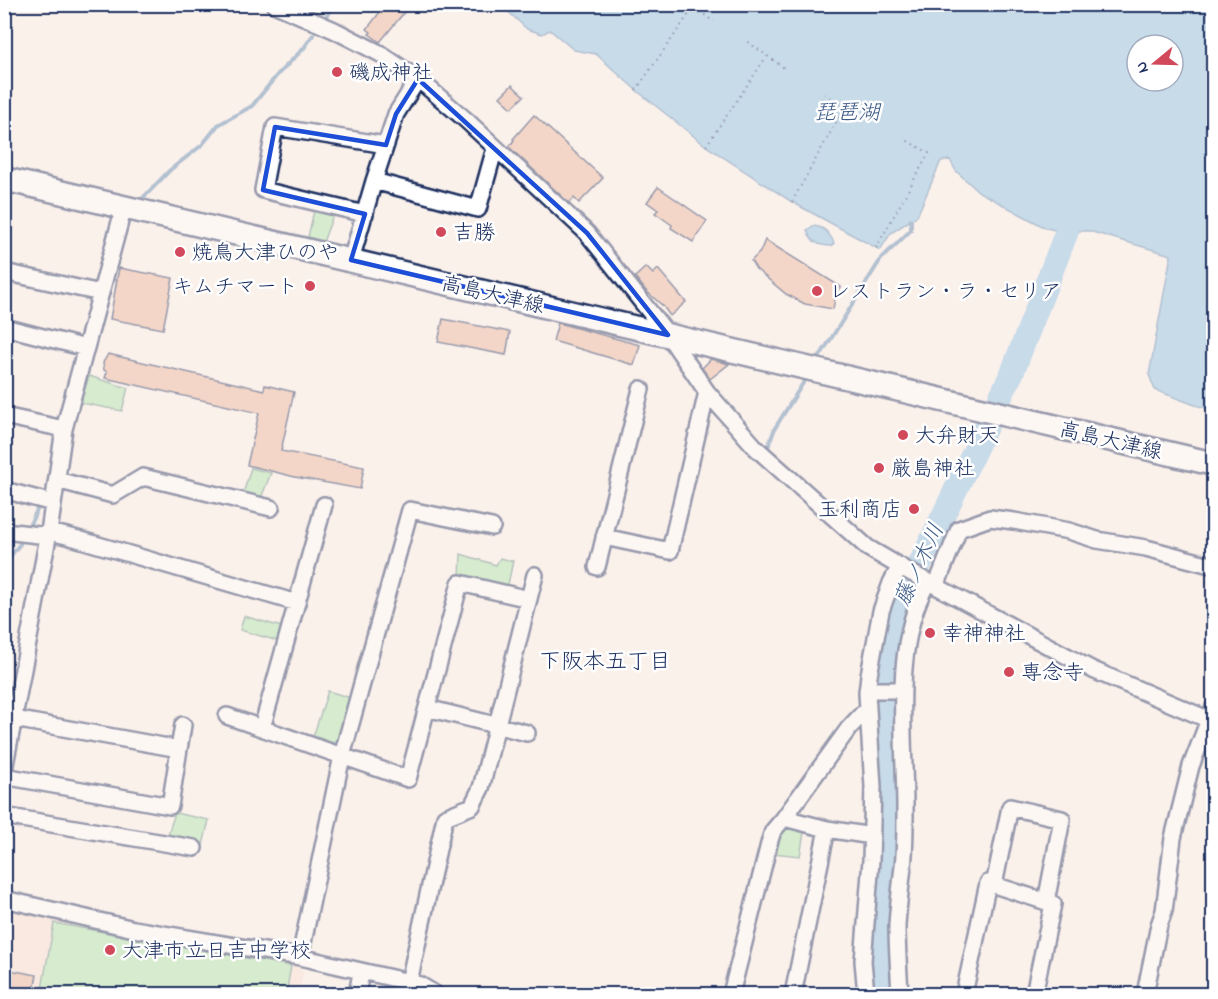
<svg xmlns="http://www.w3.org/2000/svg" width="1218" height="999" font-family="'Indie Flower','Klee One',sans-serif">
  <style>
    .built { fill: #f6e0d4 }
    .green { fill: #aae6ac; stroke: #628a85; stroke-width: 1.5 }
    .water { fill: #88c1e7; stroke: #5c87b0; stroke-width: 1.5; fill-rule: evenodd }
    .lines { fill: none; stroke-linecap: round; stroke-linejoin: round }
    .stream { stroke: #5c87b0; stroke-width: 4 }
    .river { stroke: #88c1e7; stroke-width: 24 }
    .building { fill: #eab79d; stroke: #1b2f5e; stroke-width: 1.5 }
    .street-casing { stroke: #1b2f5e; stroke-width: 20 }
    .secondary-casing { stroke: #1b2f5e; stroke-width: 27 }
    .path { stroke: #1b2f5e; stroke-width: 2; stroke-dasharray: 1.5 4.5; stroke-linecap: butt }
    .street { stroke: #fff; stroke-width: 15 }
    .secondary { stroke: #fff; stroke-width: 22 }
    .marked { fill: none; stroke: #1d4ed8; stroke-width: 4.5; stroke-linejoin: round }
    .poi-dot { fill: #d1495b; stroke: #fff; stroke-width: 2 }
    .labels { text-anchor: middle; stroke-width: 5; stroke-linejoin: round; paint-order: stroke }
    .poi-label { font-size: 21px; fill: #1b2f5e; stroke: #fff; text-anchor: start }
    .street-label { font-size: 21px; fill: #1b2f5e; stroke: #fff }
    .water-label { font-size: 22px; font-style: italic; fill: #3c5b87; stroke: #fff }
    .neighbourhood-label { font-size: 22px; fill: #1b2f5e; stroke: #fff }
  </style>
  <rect width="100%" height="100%" fill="#fbf1eb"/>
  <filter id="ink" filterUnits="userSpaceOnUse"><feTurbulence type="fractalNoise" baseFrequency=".0167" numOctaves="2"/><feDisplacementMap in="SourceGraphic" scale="12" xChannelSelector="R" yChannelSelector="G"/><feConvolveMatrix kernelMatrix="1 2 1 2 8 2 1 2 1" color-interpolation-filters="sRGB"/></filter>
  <g filter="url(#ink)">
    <path class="built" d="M4 909 300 966 303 972 299 994H5Z"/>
    <path class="green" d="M315 206 334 213 323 242 308 237Z
      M89 376 128 388 122 411 81 403Z
      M251 468 271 473 261 498 243 494Z
      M461 554 496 565 500 558 513 561 507 589 460 577Z
      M244 616 285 628 281 642 240 630Z
      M328 691 351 698 339 748 313 737Z
      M175 813 209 820 203 845 167 837Z
      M786 821 805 827 800 856 773 853 778 833Z
      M54 923 291 966 286 994H41Z"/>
    <path class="water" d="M501 5H1213V410L1195 405 1155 390 1149 375 1171 255 1089 231H1059L1046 228 979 192 956 171 950 160 941 161 917 216 891 233 880 250 792 202 706 146 636 90 596 54 574 50 550 30 542 34 527 29ZM1137 45H1173V81H1137Z
      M813 226C824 227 829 232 834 243L832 246C820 246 811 243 807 230Z"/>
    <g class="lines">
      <path class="stream" d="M327 15 334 4
        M141 200 170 170 202 145 218 125 252 106 278 74 304 48 313 35
        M105 248 109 231 113 224
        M817 361 881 259 911 230V220
        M767 450 775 428 808 375
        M30 524 39 506
        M4 564 20 544"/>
      <path class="river" d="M884 994 886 749 880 684 897 603 918 568 1012 373 1067 231 1070 198"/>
    </g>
    <path class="building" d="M386 4H411L380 42 369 34 371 32 367 29Z
      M512 85 524 96 512 108 500 97Z
      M534 115 603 178 579 203 574 198 569 203 509 147 514 140 513 139Z
      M658 187 707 221 693 242 671 228 672 225 655 213 658 210 647 202Z
      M765 240 841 287 835 298 833 309 805 304 786 294 756 269 751 261 760 252Z
      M646 267 653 274 658 269 686 302 670 316 663 306 646 291 635 277Z
      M119 268 173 278 163 329 110 319Z
      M443 319 510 332 506 355 438 342Z
      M558 323 640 345 634 365 553 341Z
      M108 354 264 390 265 385 294 392 281 451 364 467 360 489 295 477 247 465 259 413 105 378 107 372 104 370 103 363Z
      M711 359 729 364 710 379 702 368Z
      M4 969 37 975 33 994H4Z"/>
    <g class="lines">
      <defs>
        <path id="street" d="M274 4 334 30 379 53 418 79 466 120 587 233 668 335 707 392 756 448 868 548 904 569 1093 670 1214 722
          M374 181 478 209 493 155 497 149
          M365 214 263 190 275 127 386 145
          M351 260 374 181 396 114 418 79
          M4 272 101 293
          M4 327 86 348
          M4 416 64 429
          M57 480 113 495 143 477 271 508
          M4 490 53 503
          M4 531 39 535 49 532 71 537 297 603
          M604 537 670 551 707 392
          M597 567 641 389
          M936 586 959 529 990 518 1014 521 1069 531 1097 540 1146 548 1214 566
          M867 690H903
          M427 708 527 733
          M227 716 408 779 460 583 529 599
          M14 719 179 749 183 725
          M262 728 324 505
          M4 770 49 532 64 429 124 207
          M4 776 170 806 179 749
          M4 816 194 848
          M827 829 784 818 849 728 862 714 868 710
          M994 885 1010 807 1062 819 1046 902
          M4 899 134 929 300 957 409 982 420 985 435 994
          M300 957 342 756 410 510 492 527
          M409 982 445 817 472 806 481 788 535 575
          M357 994 361 973
          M731 994 770 840 773 831 784 818
          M793 994 827 829 872 836
          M866 994 863 961 871 860 873 787 867 693 869 675 881 611 891 583 900 566
          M900 994C899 972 897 949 897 926 898 906 901 886 903 866 905 850 905 833 905 816 906 744 890 646 928 582
          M964 994 988 883 1053 904 1034 994
          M1145 994 1159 925 1164 911 1173 838 1191 766 1214 707"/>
        <path id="secondary" d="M4 179 1214 464"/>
      </defs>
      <use href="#street" class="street-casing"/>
      <use href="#secondary" class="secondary-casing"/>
      <path class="path" d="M748 42 787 70
        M636 90 694 7 714 22
        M824 94 867 119
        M706 146 767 56
        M792 202 845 106
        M876 248 929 153 906 140"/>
      <use href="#street" class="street"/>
      <use href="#secondary" class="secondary"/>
    </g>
  </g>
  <path d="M0 0H1218V999H0ZM418 79 587 233 668 335 351 260 365 214 263 190 275 127 386 145 396 114Z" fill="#fbf1eb" fill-opacity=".55" fill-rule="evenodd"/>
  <path class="marked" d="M418 79 587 233 668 335 351 260 365 214 263 190 275 127 386 145 396 114Z"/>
  <g class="poi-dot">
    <circle cx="337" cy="72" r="6"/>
    <circle cx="441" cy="232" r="6"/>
    <circle cx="180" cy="252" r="6"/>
    <circle cx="310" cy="286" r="6"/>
    <circle cx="817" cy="291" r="6"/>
    <circle cx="903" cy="435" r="6"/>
    <circle cx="879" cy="468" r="6"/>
    <circle cx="914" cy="509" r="6"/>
    <circle cx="930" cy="633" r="6"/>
    <circle cx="1009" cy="672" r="6"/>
    <circle cx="110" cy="950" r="6"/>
  </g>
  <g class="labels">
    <g class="poi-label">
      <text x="349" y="79">磯成神社</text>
      <text x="453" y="239">吉勝</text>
      <text x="192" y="259">焼鳥大津ひのや</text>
      <text x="298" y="293" text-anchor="end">キムチマート</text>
      <text x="829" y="298">レストラン・ラ・セリア</text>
      <text x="915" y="442">大弁財天</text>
      <text x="891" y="475">厳島神社</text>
      <text x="902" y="516" text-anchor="end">玉利商店</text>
      <text x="942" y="640">幸神神社</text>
      <text x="1021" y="679">専念寺</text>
      <text x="122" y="957">大津市立日吉中学校</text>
    </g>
    <g class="street-label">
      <text transform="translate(493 294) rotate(13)" y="7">高島大津線</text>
      <text transform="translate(1111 440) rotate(13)" y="7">高島大津線</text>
    </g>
    <g class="water-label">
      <text x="847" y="119">琵琶湖</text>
      <text transform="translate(918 564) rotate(-65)" y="8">藤ノ木川</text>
    </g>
    <g class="neighbourhood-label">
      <text x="605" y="668">下阪本五丁目</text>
    </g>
  </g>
  <rect width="1218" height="999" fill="none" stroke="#fff" stroke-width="24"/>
  <rect x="12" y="12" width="1194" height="975" fill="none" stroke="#1b2f5e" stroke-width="2" filter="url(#ink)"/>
  <g transform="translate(1155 63) rotate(251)"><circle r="28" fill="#ffffff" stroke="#a4acbf" stroke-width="1.5"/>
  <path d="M0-4.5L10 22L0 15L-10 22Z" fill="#d1495b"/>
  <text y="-9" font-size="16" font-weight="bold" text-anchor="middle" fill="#1b2f5e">N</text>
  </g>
</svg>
